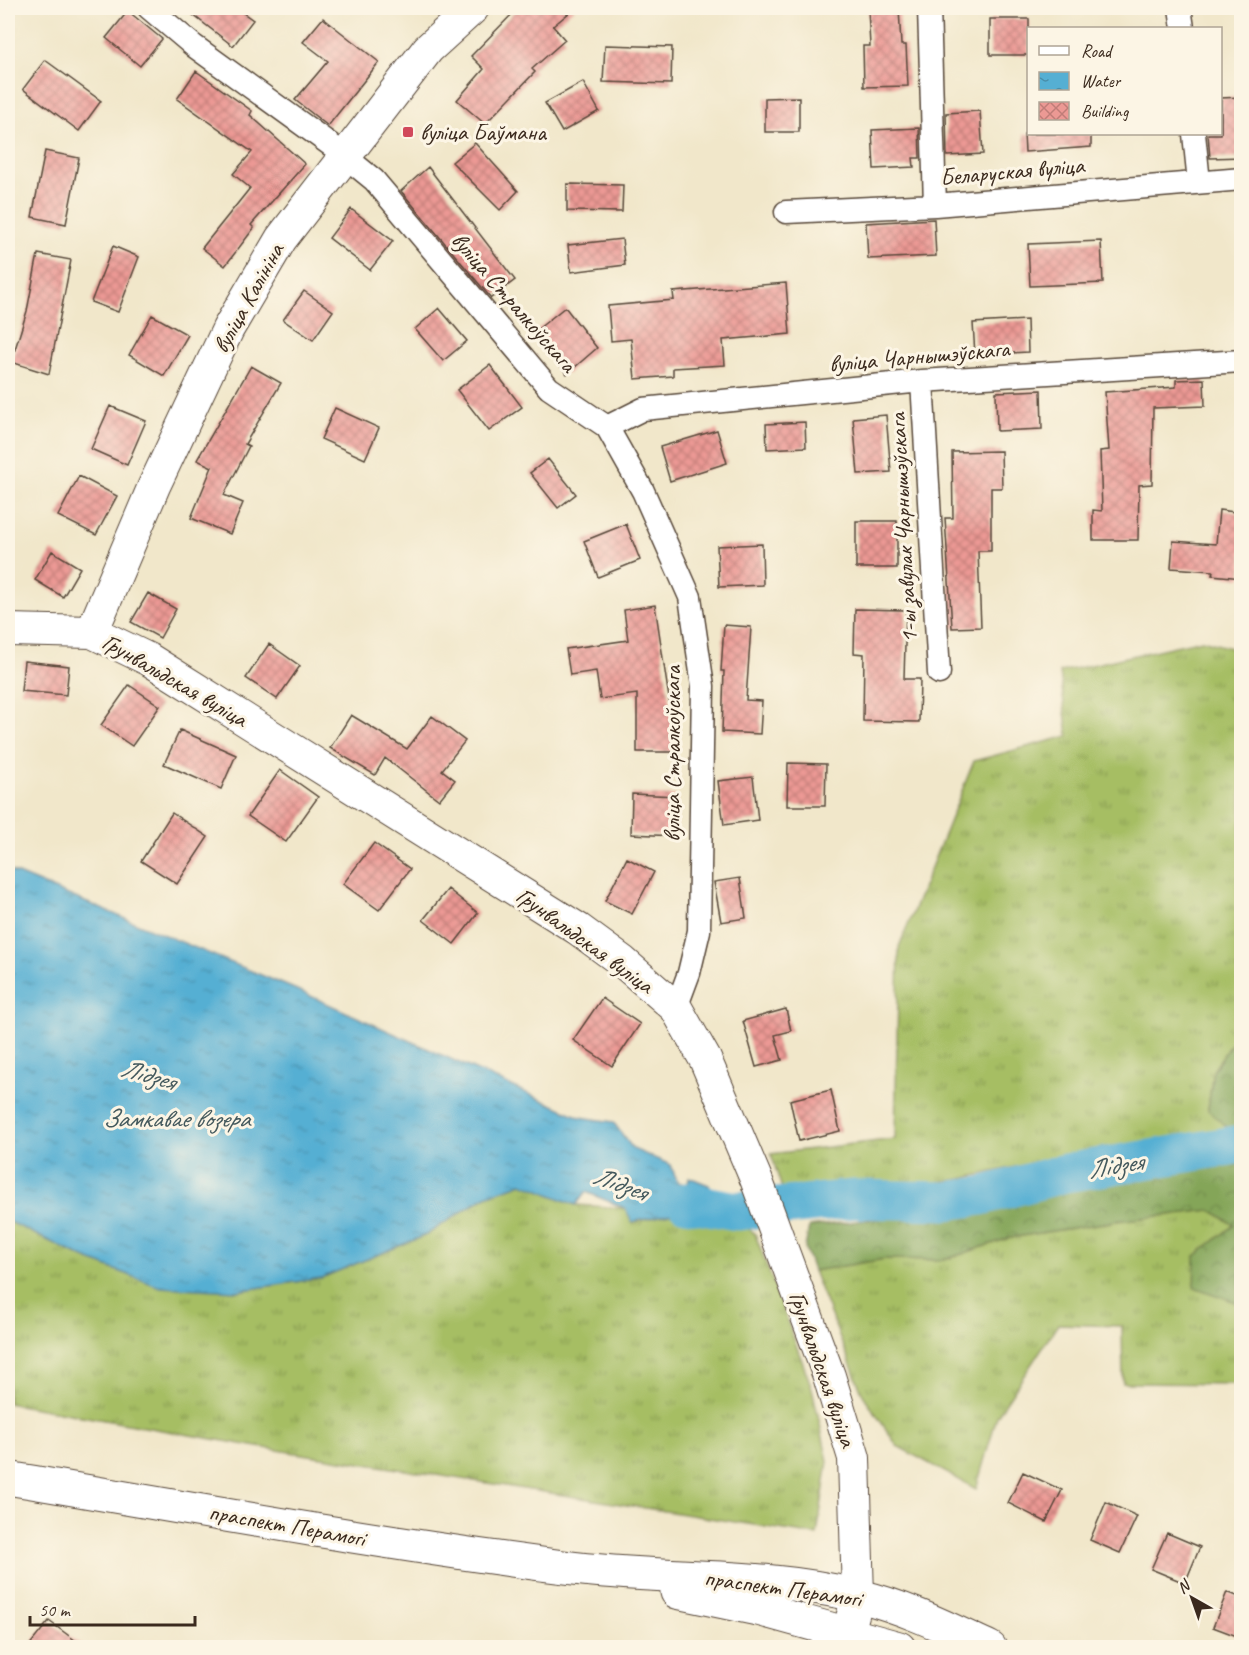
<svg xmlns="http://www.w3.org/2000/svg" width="1249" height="1655" font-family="Caveat,sans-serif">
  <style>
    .grass { fill: url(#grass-tufts); stroke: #707440; stroke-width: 1.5 }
    .forest { fill: url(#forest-crowns); stroke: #60683c; stroke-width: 1.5 }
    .water { fill: url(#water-ripples); stroke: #486c78; stroke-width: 1.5 }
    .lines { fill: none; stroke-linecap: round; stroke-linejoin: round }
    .river { stroke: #55afd3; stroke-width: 39 }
    .building { fill: url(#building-cross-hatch) }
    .street-casing { stroke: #564638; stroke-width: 25 }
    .secondary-casing { stroke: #564638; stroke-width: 34 }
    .primary-casing { stroke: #564638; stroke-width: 35 }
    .street { stroke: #fff; stroke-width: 22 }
    .secondary { stroke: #fff; stroke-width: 32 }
    .primary { stroke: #fff; stroke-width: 33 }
    .poi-dot { fill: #d1495b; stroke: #fcf5e5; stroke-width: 2 }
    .labels { text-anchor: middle; stroke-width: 6; stroke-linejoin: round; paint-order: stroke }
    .poi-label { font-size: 24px; fill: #3b2a1e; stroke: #fcf5e5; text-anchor: start }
    .street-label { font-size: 24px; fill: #3b2a1e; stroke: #fcf5e5 }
    .water-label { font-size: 26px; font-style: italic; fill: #44595d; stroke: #fcf5e5 }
  </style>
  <defs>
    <pattern id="grass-tufts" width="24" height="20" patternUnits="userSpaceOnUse" patternTransform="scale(1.5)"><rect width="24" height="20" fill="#a6be63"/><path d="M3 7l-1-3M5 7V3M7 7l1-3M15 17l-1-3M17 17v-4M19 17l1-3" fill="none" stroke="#889b51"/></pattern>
    <pattern id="forest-crowns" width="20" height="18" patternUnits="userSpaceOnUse" patternTransform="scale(1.5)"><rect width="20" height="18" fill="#84a559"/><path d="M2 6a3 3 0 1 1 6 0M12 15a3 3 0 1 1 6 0" fill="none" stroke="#6d8749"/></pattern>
    <pattern id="water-ripples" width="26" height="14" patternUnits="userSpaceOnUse" patternTransform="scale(1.5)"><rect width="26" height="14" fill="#55afd3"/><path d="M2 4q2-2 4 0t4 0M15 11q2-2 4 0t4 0" fill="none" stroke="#488fab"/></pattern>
    <pattern id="building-cross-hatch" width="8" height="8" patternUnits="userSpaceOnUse" patternTransform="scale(1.5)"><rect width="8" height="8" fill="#ec9994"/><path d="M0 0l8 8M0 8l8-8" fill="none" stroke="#c07d78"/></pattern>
  </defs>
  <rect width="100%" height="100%" fill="#fcf5e5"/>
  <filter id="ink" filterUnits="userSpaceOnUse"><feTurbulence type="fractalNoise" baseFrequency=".0167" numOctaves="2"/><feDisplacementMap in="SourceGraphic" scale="12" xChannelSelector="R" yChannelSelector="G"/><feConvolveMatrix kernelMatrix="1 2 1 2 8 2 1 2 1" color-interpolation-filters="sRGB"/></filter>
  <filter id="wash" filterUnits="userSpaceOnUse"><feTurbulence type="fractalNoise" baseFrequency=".008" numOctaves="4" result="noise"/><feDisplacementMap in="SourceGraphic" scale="24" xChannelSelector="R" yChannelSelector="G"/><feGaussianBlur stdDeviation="1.35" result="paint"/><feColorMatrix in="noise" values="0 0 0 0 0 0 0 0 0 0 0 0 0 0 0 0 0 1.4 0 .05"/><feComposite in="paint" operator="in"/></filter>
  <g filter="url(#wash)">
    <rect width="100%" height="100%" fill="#f1e7ca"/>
    <path class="grass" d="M1202 640 1241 651V1028L1213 1071 1208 1109 1231 1131 1100 1148 956 1180 802 1197 784 1195 771 1154 895 1139 899 947 974 761 1068 736 1060 672Z
      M522 1183 576 1205 625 1208 633 1222C678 1213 718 1196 755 1234L812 1388 828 1461 817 1535 258 1447 8 1403V1221L84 1258 237 1291 321 1278 426 1235 486 1196Z
      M1211 1210 1234 1225 1195 1256 1241 1304V1384L1123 1383 1122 1326 1058 1324 997 1416 976 1489 897 1446 863 1395 813 1271 885 1259 944 1260 1009 1238 1116 1221Z"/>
    <path class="forest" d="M1241 1028V1128L1231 1131 1208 1110 1213 1071Z
      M1241 1163V1304L1194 1287 1195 1256 1234 1225 1211 1210 1116 1221 1009 1238 944 1260 885 1259 813 1271 805 1248 809 1227 964 1208 1107 1177Z"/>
    <path class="water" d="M8 870 297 990 580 1117 613 1122 633 1149 671 1165 677 1182 688 1185 689 1177 709 1185 711 1191 732 1197 741 1219 697 1208 632 1222 625 1208 586 1192 576 1205 522 1183 486 1196 426 1235 321 1278 237 1291 160 1287 84 1258 8 1221Z"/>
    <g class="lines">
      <path class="river" d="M686 1202 737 1211 855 1199 946 1201 981 1196 1065 1173 1242 1144"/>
    </g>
    <g id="blocks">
      <path class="building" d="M184 8H236L253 20 233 46Z
        M518 8H575L553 26 565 40 532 69 535 72 485 124 457 100 484 69 471 56Z
        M868 8H899L901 45H906L908 86 864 87 863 46H870Z
        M128 11 162 39 140 66 106 38Z
        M323 18 379 62 328 126 295 100 328 61 303 42Z
        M990 19H1029V55H990Z
        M605 45 672 47 671 84 603 82Z
        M45 60 101 101 79 131 23 89Z
        M196 71 252 111 250 115 305 164 251 225 254 228 225 266 202 248 250 188 233 174 252 152 177 99Z
        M583 82 599 111 562 132 545 103Z
        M799 97V132H765V98Z
        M1242 97V157L1210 158 1208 134H1221V98Z
        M980 111 983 154 947 156 946 113Z
        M919 128 920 158H913L914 167 874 169 872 130Z
        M1024 134H1091V147L1025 152Z
        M475 143 518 191 500 210 452 162Z
        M45 151 79 158 66 224 32 217Z
        M428 167 515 280 491 298 401 191Z
        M567 184 623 185 622 212 567 211Z
        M351 209 393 241 370 270 329 238Z
        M934 219 936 256 868 259 866 223Z
        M622 239 625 265 571 272 568 245Z
        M1101 241 1103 283 1030 286 1028 244Z
        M113 246 139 257 118 312 91 302Z
        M38 254 71 260 49 374 11 362 27 311Z
        M786 283 790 334 723 340 725 365 673 368V376L635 379 631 339 611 341 608 306 674 300 673 292Z
        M304 291 333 311 313 340 283 320Z
        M565 307 597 348 567 374 533 333Z
        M439 308 467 341 443 361 415 329Z
        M152 315 188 335 164 376 129 355Z
        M1027 320 1028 352 975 355 973 323Z
        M490 365 522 407 489 431 457 390Z
        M251 366 281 383 245 444 249 446 224 495 243 503 230 534 191 518 212 467 197 460Z
        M1204 379 1205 406 1153 408 1152 484 1139 485 1138 540H1093V510L1102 511 1100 451 1109 450 1105 392 1176 387V380Z
        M1041 390 1042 429 997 431 996 392Z
        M110 406 146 421 127 465 91 449Z
        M335 408 379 428 365 459 321 439Z
        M886 415 891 472 858 474 853 418Z
        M805 422 806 447 767 449 766 424Z
        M717 430 727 463 670 481 660 447Z
        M1001 451 1002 488H991V551H978L981 627 952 628 945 518H953L952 452Z
        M548 459 576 494 558 508 530 473Z
        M79 476 117 496 96 535 58 516Z
        M1219 510 1242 513V578L1212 575 1213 571 1171 568 1173 541 1216 544Z
        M856 521H897V568H856Z
        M626 524 640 560 598 577 584 541Z
        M762 544 763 585 719 587 717 546Z
        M52 551 80 568 63 597 35 580Z
        M148 593 176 609 160 638 131 622Z
        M655 605 670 705H676V752H637V694L600 699 596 671 570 675 566 649 628 640 624 610Z
        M855 609 906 610 904 679H920L919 722 863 721 864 654 854 653Z
        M724 625 751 627 746 700 762 701 760 734 722 732 724 671H721Z
        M269 644 300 666 277 699 246 678Z
        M24 661 69 666 66 695 21 691Z
        M129 685 160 706 132 746 101 725Z
        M351 715 407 749 432 716 465 741 442 770 455 780 439 800 385 758 375 775 330 748Z
        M180 730 236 755 221 789 164 764Z
        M788 763 826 764 825 806H787Z
        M280 770 318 797 286 842 248 816Z
        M753 777 758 820 724 825 718 781Z
        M632 794 677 796 676 836 631 834Z
        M172 813 208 837 177 884 141 861Z
        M374 843 410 869 379 910 343 884Z
        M627 858 654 872 632 914 605 901Z
        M740 878 746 918 721 922 714 882Z
        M448 889 478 913 454 944 423 920Z
        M602 998 640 1024 612 1066 573 1040Z
        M786 1009 791 1031 775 1035 782 1060 756 1067 743 1021Z
        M831 1090 840 1131 799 1141 790 1100Z
        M1023 1472 1062 1490 1046 1522 1008 1503Z
        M1106 1502 1137 1516 1120 1553 1090 1540Z
        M1167 1533 1200 1547 1185 1583 1151 1569Z
        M1227 1592 1242 1598V1638L1213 1627Z
        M49 1621 84 1647H28Z"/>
    </g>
  </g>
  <g filter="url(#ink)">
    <use href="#blocks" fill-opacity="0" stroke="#564638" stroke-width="1.5"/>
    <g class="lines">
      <defs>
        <path id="street" d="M149 8 194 46 331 145 374 180 549 388 607 427 643 491 690 597 703 686 699 931 689 973 676 1008
          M929 8 935 205
          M1180 8 1183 28
          M1194 134 1199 182
          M786 212 935 205 1242 179
          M922 381 939 673
          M607 427 643 409 922 381 1242 361"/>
        <path id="secondary" d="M8 630 92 632 150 660 578 929 623 962 676 1008 705 1059 756 1179 829 1376 854 1458 858 1596 844 1648
          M92 632 154 486 228 329 281 239 428 49 473 8"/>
        <path id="primary" d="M8 1478C193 1509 378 1543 564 1567 662 1580 763 1572 859 1596 905 1607 947 1628 990 1648
          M677 1592 758 1609 899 1648"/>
      </defs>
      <use href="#street" class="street-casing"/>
      <use href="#secondary" class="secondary-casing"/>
      <use href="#primary" class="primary-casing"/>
      <use href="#street" class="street"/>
      <use href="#secondary" class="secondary"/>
      <use href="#primary" class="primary"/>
    </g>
  </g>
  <rect class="poi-dot" x="402" y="126" width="12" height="12" rx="3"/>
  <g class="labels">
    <g class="poi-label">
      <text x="420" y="140">вуліца Баўмана</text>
    </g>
    <g class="street-label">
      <text transform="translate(1012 171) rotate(-5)" y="8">Беларуская вуліца</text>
      <text transform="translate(248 298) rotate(-61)" y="8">вуліца Калініна</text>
      <text transform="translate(514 302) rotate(49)" y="8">вуліца Стралкоўскага</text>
      <text transform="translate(919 356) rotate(-5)" y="8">вуліца Чарнышэўскага</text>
      <text transform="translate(903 528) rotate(-93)" y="8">1-ы завулак Чарнышэўскага</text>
      <text transform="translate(175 680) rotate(30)" y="8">Грунвальдская вуліца</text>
      <text transform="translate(672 754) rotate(-90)" y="8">вуліца Стралкоўскага</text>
      <text transform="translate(585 940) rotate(36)" y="8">Грунвальдская вуліца</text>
      <text transform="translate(823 1369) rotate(71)" y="8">Грунвальдская вуліца</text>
      <text transform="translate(287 1525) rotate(10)" y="8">праспект Перамогі</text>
      <text transform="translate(783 1588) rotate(8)" y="8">праспект Перамогі</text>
    </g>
    <g class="water-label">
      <text transform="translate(148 1074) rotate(16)" y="9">Лідзея</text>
      <text x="176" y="1127">Замкавае возера</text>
      <text transform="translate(1115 1165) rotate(-9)" y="9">Лідзея</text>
      <text transform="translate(620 1183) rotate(20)" y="9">Лідзея</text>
    </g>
  </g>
  <rect width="1249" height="1655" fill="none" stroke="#fcf5e5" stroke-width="30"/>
  <rect x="1027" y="27" width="195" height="108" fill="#fcf5e5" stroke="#afa495" stroke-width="1.5"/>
  <rect x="1039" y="46" width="30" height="9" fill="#ffffff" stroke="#afa495" stroke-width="1.5"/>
  <text x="1081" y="57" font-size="18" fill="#3b2a1e">Road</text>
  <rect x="1039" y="72" width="30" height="18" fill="url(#water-ripples)" stroke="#afa495" stroke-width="1.5"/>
  <text x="1081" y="87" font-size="18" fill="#3b2a1e">Water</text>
  <rect x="1039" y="102" width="30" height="18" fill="url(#building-cross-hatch)" stroke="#afa495" stroke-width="1.5"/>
  <text x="1081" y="117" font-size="18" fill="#3b2a1e">Building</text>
  <g transform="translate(1192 1598) rotate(320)" stroke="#fcf5e5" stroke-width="4.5" paint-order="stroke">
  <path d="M0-4.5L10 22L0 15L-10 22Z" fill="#3b2a1e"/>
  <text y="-9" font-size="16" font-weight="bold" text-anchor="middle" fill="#3b2a1e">N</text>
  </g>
  <path d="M30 1616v9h165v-9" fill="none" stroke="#3b2a1e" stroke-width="3"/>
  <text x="39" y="1616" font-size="18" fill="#3b2a1e" stroke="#fcf5e5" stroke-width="4.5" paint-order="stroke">50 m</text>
</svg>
